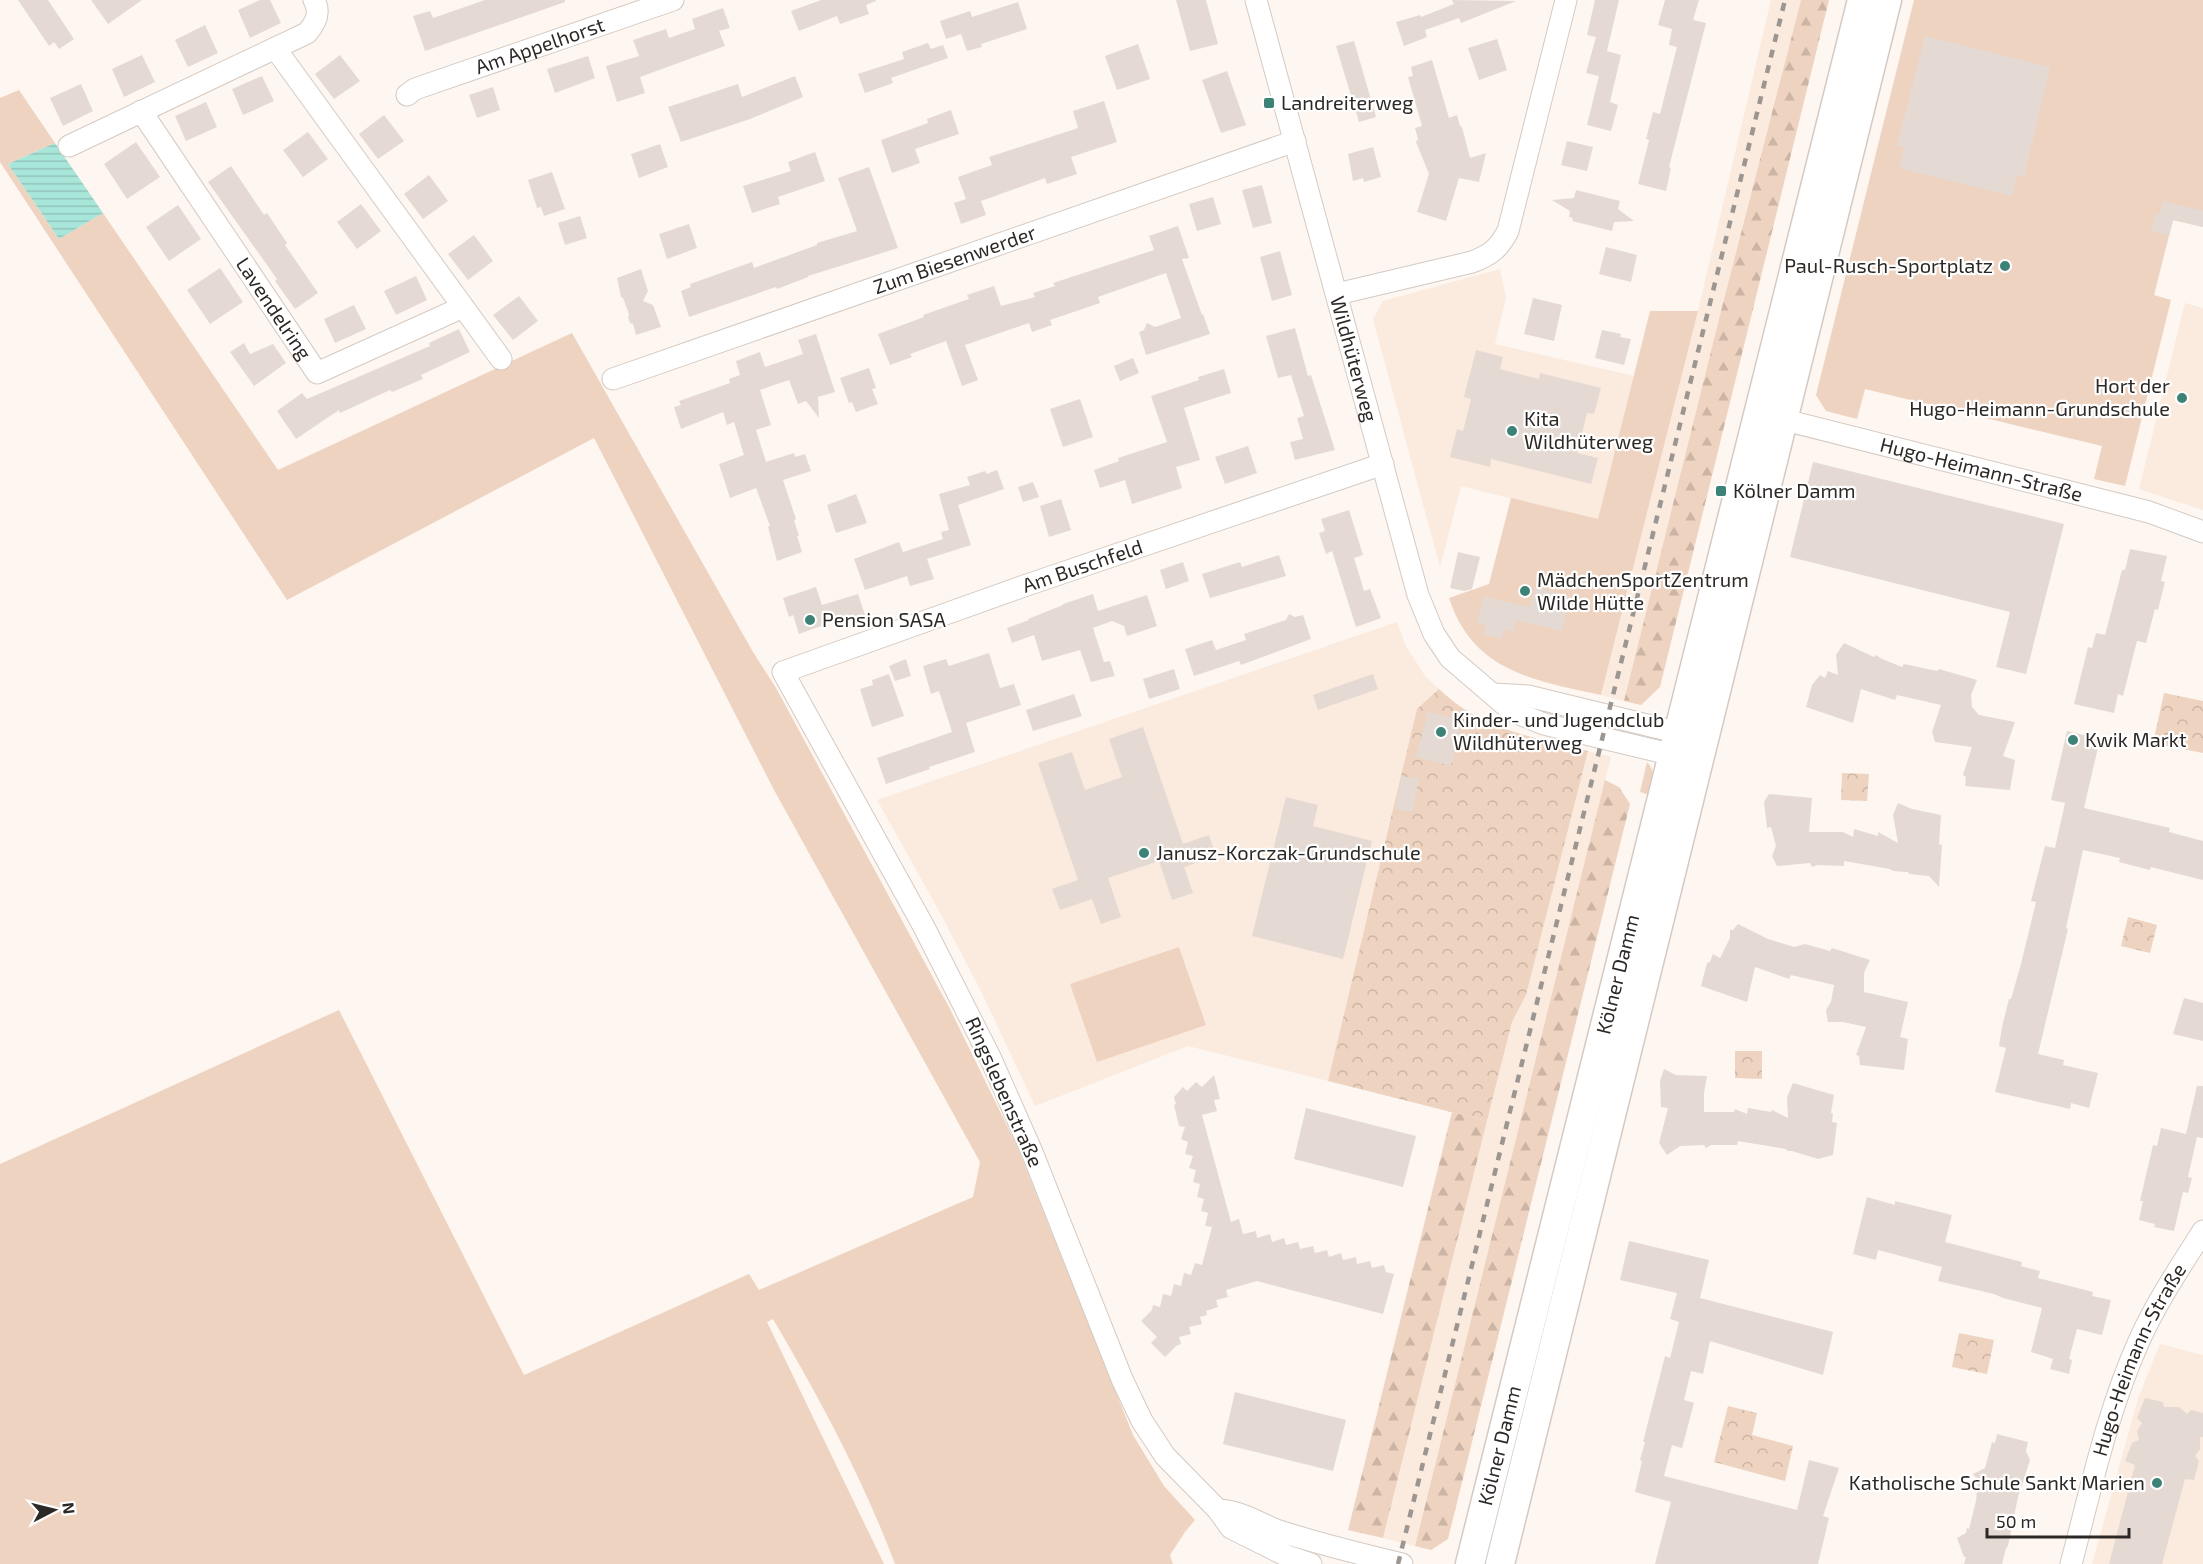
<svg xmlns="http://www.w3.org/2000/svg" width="2203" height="1564" font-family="'Exo 2',sans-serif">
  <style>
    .built { fill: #fbeade }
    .green { fill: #eed3c0 }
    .forest { fill: url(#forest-firs) }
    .park { fill: url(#park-crowns) }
    .water { fill: url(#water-rules) }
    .building { fill: #e4dad3 }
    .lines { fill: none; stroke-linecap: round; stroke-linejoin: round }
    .street-casing { stroke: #d4cac3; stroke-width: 23 }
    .secondary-casing { stroke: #d4cac3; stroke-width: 31 }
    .street { stroke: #fff; stroke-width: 21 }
    .secondary { stroke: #fff; stroke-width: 28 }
    .rail { stroke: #9c9692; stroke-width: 4.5; stroke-dasharray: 8 8; stroke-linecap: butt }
    .poi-dot { fill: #3d8277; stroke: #fff; stroke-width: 2 }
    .labels { text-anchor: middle; stroke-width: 4.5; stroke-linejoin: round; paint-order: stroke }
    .street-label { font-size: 20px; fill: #2c2826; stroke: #fff }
    .poi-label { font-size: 20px; fill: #2c2826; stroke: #fff; text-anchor: start }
  </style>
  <defs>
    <pattern id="forest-firs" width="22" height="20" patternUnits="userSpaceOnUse" patternTransform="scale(1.5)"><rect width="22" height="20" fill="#eed3c0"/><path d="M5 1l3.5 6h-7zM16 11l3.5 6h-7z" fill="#ccb5a5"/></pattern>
    <pattern id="park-crowns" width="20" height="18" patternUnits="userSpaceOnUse" patternTransform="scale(1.5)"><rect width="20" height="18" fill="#eed3c0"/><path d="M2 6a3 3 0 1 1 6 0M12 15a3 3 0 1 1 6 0" fill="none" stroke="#ccb5a5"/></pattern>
    <pattern id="water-rules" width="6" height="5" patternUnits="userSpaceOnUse" patternTransform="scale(1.5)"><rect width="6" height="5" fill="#a9e6da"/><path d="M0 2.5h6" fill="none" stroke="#92c5bb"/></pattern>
  </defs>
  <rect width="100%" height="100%" fill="#fef6f0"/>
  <path class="built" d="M1771 0H1801L1722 307 1624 701 1601 695 1698 311Z
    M1500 269 1506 297 1495 344 1634 376 1598 520 1461 486 1440 567 1373 319 1383 301Z
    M2185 303 2203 308V510L2139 489Z
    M1397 622 1406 646 1425 676 1439 689 1417 710 1328 1081 1188 1046 1035 1106 981 991 937 907 877 800Z
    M1588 751 1611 757 1415 1546 1383 1538 1512 1022 1526 995Z
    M2160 1344 2203 1355V1564H2092L2138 1399Z"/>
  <path class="green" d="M1914 0H2203V227L2173 220 2154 295 2171 300 2125 486 2094 479 2102 446 1865 389 1857 419 1826 411 1816 395Z
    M19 90 55 143 8 164 59 239 103 213 278 470 572 333 753 652 776 688 950 1009 1017 1146 1133 1435 1164 1486 1195 1520 1185 1532 1170 1555 1173 1564H895C863 1479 819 1397 773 1319L767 1322 884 1564H0V1164L339 1010 524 1375 749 1274 759 1290 973 1197 980 1162 774 790 594 438 287 600 0 162V98Z
    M1650 311H1698L1601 695C1534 680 1473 672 1449 598L1489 584 1511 498 1598 519Z
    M1647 762C1656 772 1655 783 1654 796L1640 792Z
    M1179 947 1206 1025 1097 1062 1070 984Z"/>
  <path class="forest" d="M1801 0H1829L1660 687 1641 705 1624 701 1722 307Z
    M1605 780 1619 787 1630 804 1448 1539 1431 1550 1415 1546Z
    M1452 1112 1487 1121 1383 1538 1348 1530Z"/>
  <path class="park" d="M1439 689C1482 730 1532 737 1588 751L1526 995 1512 1022 1487 1121 1328 1081 1417 709Z
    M2164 693 2203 701V753L2153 743Z
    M1842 773 1869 774 1867 801 1841 800Z
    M2128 917 2157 925 2150 953 2121 946Z
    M1735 1051H1762V1079L1735 1078Z
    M1959 1333 1994 1340 1987 1374 1952 1367Z
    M1728 1406 1757 1413 1752 1435 1793 1446 1785 1481 1714 1462Z"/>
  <path class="water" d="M55 143 103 213 59 239 8 164Z"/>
  <path class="building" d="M18 0H48L74 39 59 49 54 42 49 46Z
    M91 0H142L108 24Z
    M260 0H270L281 23 250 38 238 10Z
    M485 0H565V2L425 51 413 16 430 11 433 18Z
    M821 0H876V1L866 5 869 14 840 24 837 16 799 31 791 11Z
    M1176 0H1206L1218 44 1190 51Z
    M1452 0 1516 1 1461 23 1459 18 1425 30 1427 37 1404 46 1396 22 1420 15 1421 17 1454 4Z
    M1595 0H1619L1607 51 1621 55 1610 102 1618 105 1611 131 1587 125 1599 76 1586 73 1596 37 1587 35Z
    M1665 0H1699L1693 20 1706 23 1669 167 1671 168 1666 191 1638 184 1649 140 1646 139 1653 112 1660 114 1677 47 1669 45 1672 29 1658 25Z
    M1018 2 1027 29 981 44 982 47 967 51 961 34 946 39 940 21 970 11 972 17Z
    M723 8 730 28 719 31 725 46 640 77 645 93 617 102 606 66 639 56 633 40 666 29 669 38 695 29 692 19Z
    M205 25 218 53 188 67 175 40Z
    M1925 36 2050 67 2024 177 2017 175 2012 196 1899 168 1904 147 1897 146Z
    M1497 39 1507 70 1479 80 1468 48Z
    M1354 41 1376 117 1359 122 1336 46Z
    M928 43 931 49 943 45 948 58 891 78 893 83 865 93 858 74 904 59 902 52Z
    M1138 44 1150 79 1117 90 1105 56Z
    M142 55 155 82 124 97 112 69Z
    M340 55 360 81 334 99 315 74Z
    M588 56 595 78 555 93 547 69Z
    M1432 60 1449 118 1457 115 1460 126 1462 127 1470 158 1486 153 1479 182 1459 178 1446 221 1417 212 1429 174 1416 142 1418 139 1415 128 1422 126 1408 77 1413 76 1411 67Z
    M1227 71 1246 125 1221 133 1202 80Z
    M262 76 274 101 243 115 232 89Z
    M795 76 803 97 750 119 681 142 668 107 738 84 742 97Z
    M81 84 93 111 63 126 50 98Z
    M493 87 500 110 477 118 469 95Z
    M1104 101 1117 142 1071 157 1077 174 1047 184 1045 178 981 201 986 215 961 224 954 203 966 199 958 177 992 165 989 157 1078 128 1073 111Z
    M206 102 217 127 186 141 175 116Z
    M951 110 959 134 915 149 920 163 892 173 881 140 928 123 927 119Z
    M384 115 404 141 378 159 359 134Z
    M308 132 328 159 303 177 283 150Z
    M1567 141 1593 147 1587 171 1561 165Z
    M136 142 160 177 127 199 104 164Z
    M660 144 668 167 639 178 631 154Z
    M1373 147 1381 177 1364 182 1363 178 1353 181 1348 154Z
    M815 152 825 181 778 197 780 204 752 213 743 186 791 171 788 162Z
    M231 166 264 215 267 213 287 243 285 245 318 293 295 309 275 281 277 279 208 182Z
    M869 167 898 248 808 276V277L777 289 776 287 689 317 681 291 691 287 690 284 752 262 754 268 817 245V243L857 231 838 178Z
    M552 172 565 209 544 216 541 207 537 208 528 180Z
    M429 175 448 201 423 219 404 194Z
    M1262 185 1272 223 1253 228 1242 190Z
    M1576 190 1620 201 1618 209 1634 221 1614 222 1612 231 1572 221 1573 218 1569 217 1570 211 1552 200 1574 198Z
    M1213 197 1221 224 1197 231 1189 204Z
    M2163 201 2203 211V227L2173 220 2169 236 2151 231 2156 214 2159 215Z
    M361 204 381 231 357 249 337 222Z
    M178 205 201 239 169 261 146 227Z
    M580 216 587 238 565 245 558 223Z
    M689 224 697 248 667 259 659 234Z
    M1178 226 1189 258 1182 259 1202 315 1203 314 1210 334 1146 355 1139 332 1144 330 1147 323 1155 327 1181 318 1166 273 1098 297 1100 303 1050 320 1052 325 1032 332 1029 323 965 345 978 380 962 386 946 341 910 354 912 357 890 365 878 334 924 317 923 315 969 299 967 295 994 286 1001 306 1035 297 1033 293 1055 286 1053 283 1154 250 1149 236Z
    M474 235 493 261 468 280 448 254Z
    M1606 247 1637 255 1631 282 1599 274Z
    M1280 251 1292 295 1272 301 1260 257Z
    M220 268 243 302 210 324 187 290Z
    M641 269 648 291 643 301 653 305 661 327 636 335 633 324 630 323 628 317 629 314 623 298 621 297 617 278Z
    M416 276 427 300 396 315 384 291Z
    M519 296 538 321 513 340 493 315Z
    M1533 298 1562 305 1554 341 1524 334Z
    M354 305 366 329 335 343 324 319Z
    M1295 328 1308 376 1311 375 1335 450 1295 460 1290 442 1303 439 1297 418 1304 416 1291 375 1278 378 1266 336Z
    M459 329 470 352 421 375 423 379 392 392 390 390 340 413 339 410 296 439 277 411 302 393 307 399 430 346 429 343Z
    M1602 330 1621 334 1620 337 1631 339 1624 365 1595 358Z
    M816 334 835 392 818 397 819 418 806 401 798 404 789 380 760 390 771 425 756 430 766 462 794 453 795 457 805 454 811 471 783 480 796 519 794 520 799 536H797L802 552 777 561 768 527 770 526 756 488 730 498 719 464 744 455 734 422 727 425 723 412 681 429 674 407 681 405 679 401 730 383 729 379 740 375 736 361 760 352 765 367 803 354 798 340Z
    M244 343 250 354 273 344 286 363 254 386 230 352Z
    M1476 350 1503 357 1500 369 1539 379 1540 373 1601 388 1594 414 1587 413 1577 453 1598 458 1591 484 1491 459 1490 467 1450 457 1457 429 1463 431 1471 399 1464 397Z
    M1133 358 1139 373 1120 381 1114 366Z
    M869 368 876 388 872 389 878 404 856 412 852 402 849 403 840 378Z
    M1224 369 1231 393 1184 408 1200 460 1176 467 1182 488 1132 504 1125 480 1100 488 1094 470 1119 461 1118 458 1167 442 1151 396 1199 380 1198 377Z
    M1080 399 1093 437 1063 447 1050 409Z
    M1248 446 1257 473 1225 484 1215 457Z
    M1813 462 2064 524 2026 674 1996 667 2010 612 1790 557Z
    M997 470 1004 489 958 505 971 545 927 559 934 579 910 586 907 576 865 590 854 559 899 542 903 552 943 539 941 532 949 530 939 494 970 485 967 477 985 471 987 474Z
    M1033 482 1039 497 1023 502 1018 487Z
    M856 494 867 523 836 533 827 505Z
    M1061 499 1071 530 1049 537 1040 506Z
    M1349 510 1363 555 1354 558 1364 591 1370 589 1381 618 1356 627 1332 551 1326 554 1319 533 1325 531 1321 519Z
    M2130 549 2167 556 2161 581 2165 582 2158 610 2155 609 2146 643 2137 641 2123 696 2118 694 2114 713 2074 704 2088 647 2092 648 2096 633 2105 635 2122 570H2125Z
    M1458 552 1480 557 1472 589 1464 591 1450 588Z
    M1279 555 1286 576 1210 598 1202 574 1240 562 1242 567Z
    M1183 562 1189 581 1166 589 1160 570Z
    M816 587 822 605 858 594 865 615 833 624 832 622 799 634 793 615 789 617 783 598Z
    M1535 587 1570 597 1562 631 1516 620 1513 632 1504 630 1502 639 1484 634 1486 625 1477 623 1484 597 1530 607Z
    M1093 594 1098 611 1147 595 1157 626 1127 636 1124 626 1112 621 1093 628 1104 662 1110 661 1115 676 1091 682 1080 650 1042 661 1034 635 1012 643 1007 628 1029 620 1028 619 1063 605V604Z
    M1289 614 1295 617 1303 615 1311 639 1241 665 1239 661 1194 676 1185 649 1212 640 1216 650 1246 640 1244 634 1286 620Z
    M1844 643 1874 657 1876 655 1882 659 1902 667 1904 664 1937 671 1939 669 1977 680 1971 695 1972 707 1979 715 2015 722 2003 756 2015 760 2010 790 1965 786 1966 777 1963 775 1972 747 1935 742 1932 732 1941 705 1897 695 1895 700 1861 689 1853 723 1806 707 1812 685 1820 675 1825 678 1828 671 1838 675 1836 655Z
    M989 653 1000 688 1014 684 1021 705 966 723 975 752 929 767 930 769 886 784 877 758 952 732 939 691 931 694 923 666 946 659 949 666Z
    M906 659 911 676 895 681 889 666Z
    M1174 669 1180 689 1149 699 1143 679Z
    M889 674 904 716 872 727 860 689 873 685 872 680Z
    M1373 674 1378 689 1318 710 1313 695Z
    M1074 694 1082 716 1033 731 1026 710Z
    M1428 712 1463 720 1451 766 1416 757Z
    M1143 727 1183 844 1209 835 1216 856 1184 867 1193 893 1172 900 1159 861 1108 878 1121 917 1101 924 1092 899 1060 910 1052 889 1078 880 1038 763 1072 752 1085 790 1122 777 1109 739Z
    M2067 731 2100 739 2084 808 2170 828 2169 832 2203 841V880L2151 867 2150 870 2119 862 2120 858 2083 850 2066 928 2068 929 2038 1054 2064 1060 2063 1065 2098 1073 2089 1108 2071 1103 2070 1109 1995 1092 2006 1048 1999 1046 2002 1027 2009 999H2011L2021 964 2036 902 2031 901 2045 846 2055 848 2065 803 2051 800Z
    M1402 776 1419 779 1412 812 1395 809Z
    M1769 794 1812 798 1809 832H1843L1853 837 1854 829 1878 836V832L1898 843 1893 815 1898 803 1912 809 1941 815 1939 844 1942 845 1939 887 1929 876 1909 874 1908 872 1893 871 1890 869 1844 861V866L1817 865 1812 867 1810 863 1777 866 1772 856 1776 846 1771 827 1767 828 1764 802Z
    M1286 797 1318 805 1313 826 1372 841 1343 959 1252 936Z
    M1738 924 1768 939 1794 947 1805 944 1830 951 1832 948 1870 960 1864 973V992L1908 1002 1900 1037 1908 1039 1904 1070 1860 1065 1859 1056 1856 1055 1866 1027 1843 1022H1828L1826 1010 1831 1002 1834 985 1791 975 1789 979 1755 967 1747 1002 1701 986 1707 963 1710 962 1713 954 1720 958 1730 938V930H1733Z
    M2184 998 2203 1003V1041L2173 1034Z
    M1664 1069 1676 1075 1707 1076 1704 1093V1112H1734L1735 1109 1747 1114 1748 1108 1771 1112 1772 1110 1788 1118 1787 1097 1793 1083 1834 1095 1831 1113H1833L1832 1122 1837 1123 1833 1155 1818 1159 1792 1151H1787L1786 1149 1738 1141 1737 1145H1711L1706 1148 1704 1145 1680 1146 1667 1155 1659 1143 1668 1108 1661 1107 1660 1081Z
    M1214 1075 1220 1099 1214 1100 1217 1111 1202 1115 1231 1222 1239 1219 1243 1234 1256 1231 1257 1238 1270 1234 1272 1242 1284 1238 1286 1245 1298 1242 1300 1249 1313 1246 1315 1253 1327 1250 1329 1257 1341 1253 1343 1260 1356 1257 1357 1264 1370 1261 1372 1268 1384 1265 1386 1272 1394 1274 1383 1314 1257 1281 1226 1290 1228 1297 1216 1300 1218 1307 1206 1311 1207 1315 1200 1317 1202 1324 1189 1327 1191 1334 1179 1337 1181 1344 1176 1346 1165 1357 1151 1343 1157 1337 1141 1321 1152 1310 1153 1305 1160 1307 1163 1294 1171 1296 1174 1284 1181 1286 1184 1273 1191 1275 1195 1263 1202 1265 1212 1227 1205 1226 1208 1213 1201 1211 1204 1199 1197 1197 1200 1184 1193 1182 1196 1170 1189 1168 1193 1156 1185 1154 1188 1142 1181 1139 1185 1127 1179 1126 1174 1105 1176 1104 1174 1097 1183 1087 1187 1091 1196 1082 1202 1087Z
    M2197 1086H2203V1138L2197 1137 2188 1177 2192 1178 2188 1193 2183 1192 2174 1231 2154 1227 2155 1224 2139 1220 2143 1201H2140L2153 1145 2157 1146 2161 1128 2186 1134Z
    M1306 1108 1416 1136 1403 1187 1294 1159Z
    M1867 1197 1895 1205V1201L1952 1215 1945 1242 2022 1262 2021 1266 2040 1271 2038 1278 2093 1292 2092 1296 2111 1300 2102 1335 2077 1329 2069 1359 2072 1360 2069 1374 2050 1369 2053 1359 2031 1352 2042 1308 2003 1298 1994 1294 1938 1281 1942 1267 1878 1250 1876 1260 1853 1254Z
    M1629 1241 1709 1260 1700 1298 1833 1332 1823 1375 1710 1341 1703 1374 1691 1371 1684 1400 1694 1403 1682 1448 1672 1445 1664 1476 1797 1510 1809 1460 1839 1468 1823 1516 1829 1518 1818 1564H1655L1671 1502 1635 1492 1642 1461 1640 1460 1645 1442H1643L1665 1356 1670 1358 1679 1322 1670 1319 1677 1293 1620 1280Z
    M1235 1392 1346 1420 1333 1471 1223 1444Z
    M2145 1398 2163 1402 2164 1407H2179L2187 1414 2191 1410 2203 1413V1437H2200V1449L2195 1456 2199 1461 2194 1480 2185 1479 2162 1564H2109L2135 1465 2125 1461 2132 1443 2139 1440 2137 1431 2142 1423 2137 1418Z
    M1997 1434 2028 1442 2026 1451 2030 1460 2018 1497 2008 1546 2006 1548 2002 1564H1964L1966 1557H1964L1957 1538 1966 1533 1967 1528 1969 1529 1976 1501 1978 1481 1973 1474 1985 1468 1992 1442 1995 1443Z"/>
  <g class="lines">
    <defs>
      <g id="street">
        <path id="s1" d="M1256 0 1418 595 1434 634 1450 658 1512 711 1544 724 1686 758"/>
        <path d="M275 48 501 359"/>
        <path id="s2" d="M407 95 415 89 673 0"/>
        <path id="s3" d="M141 111 317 373 463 307"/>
        <path d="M69 146 307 33C316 23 321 13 314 0"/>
        <path d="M1337 294 1472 262C1491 255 1499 248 1508 231L1566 0"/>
        <path id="s4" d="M613 379 1295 141"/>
        <path id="s5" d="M1769 416 2149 512 2203 532"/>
        <path d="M1493 694 1528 696 1692 736"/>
        <path d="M1218 1510C1241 1511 1258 1523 1279 1531 1320 1544 1360 1554 1402 1564"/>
        <path id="s6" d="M1311 1564 1287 1556 1231 1528 1218 1510 1165 1456 1142 1421 1122 1379 1032 1152 990 1057 924 927 783 672 1024 586 1383 464"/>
        <path id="s7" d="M2071 1564C2091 1489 2107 1412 2139 1341 2156 1303 2180 1267 2203 1231"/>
      </g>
      <g id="secondary">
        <path id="s8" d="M1470 1564 1862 0"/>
        <path d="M1500 1564 1887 0"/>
      </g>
    </defs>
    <use href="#street" class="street-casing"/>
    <use href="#secondary" class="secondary-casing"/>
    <use href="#street" class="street"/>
    <use href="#secondary" class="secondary"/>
    <path class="rail" d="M1398 1564 1785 0"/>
  </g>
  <g class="poi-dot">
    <rect x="1263" y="97" width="12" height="12" rx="3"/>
    <circle cx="2005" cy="266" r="6"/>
    <circle cx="2182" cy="398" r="6"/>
    <circle cx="1512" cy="431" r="6"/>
    <rect x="1715" y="485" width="12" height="12" rx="3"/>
    <circle cx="1525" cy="591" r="6"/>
    <circle cx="810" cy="620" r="6"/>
    <circle cx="1441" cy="732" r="6"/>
    <circle cx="2073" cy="740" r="6"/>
    <circle cx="1144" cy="853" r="6"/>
    <circle cx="2157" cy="1483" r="6"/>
  </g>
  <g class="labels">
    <g class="street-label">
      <text dy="7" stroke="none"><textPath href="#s2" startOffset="142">Am Appelhorst</textPath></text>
      <text dy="7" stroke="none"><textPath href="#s4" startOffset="362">Zum Biesenwerder</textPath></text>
      <text dy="7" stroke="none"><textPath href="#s3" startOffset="238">Lavendelring</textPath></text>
      <text dy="7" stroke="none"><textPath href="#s1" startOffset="372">Wildhüterweg</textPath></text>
      <text dy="7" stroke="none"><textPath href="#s5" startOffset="219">Hugo-Heimann-Straße</textPath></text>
      <text dy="7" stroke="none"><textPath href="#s6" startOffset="1377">Am Buschfeld</textPath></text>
      <text dy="7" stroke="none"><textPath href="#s8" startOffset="608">Kölner Damm</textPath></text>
      <text transform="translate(1004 1092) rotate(66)" y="7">Ringslebenstraße</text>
      <text dy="7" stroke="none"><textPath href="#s7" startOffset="216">Hugo-Heimann-Straße</textPath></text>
      <text dy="7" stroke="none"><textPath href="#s8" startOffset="122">Kölner Damm</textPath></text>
    </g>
    <g class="poi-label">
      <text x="1281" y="110">Landreiterweg</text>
      <text x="1993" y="273" text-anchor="end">Paul-Rusch-Sportplatz</text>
      <text x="2170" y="393" text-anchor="end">Hort der<tspan x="2170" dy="23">Hugo-Heimann-Grundschule</tspan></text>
      <text x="1524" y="426">Kita<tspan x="1524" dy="23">Wildhüterweg</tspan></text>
      <text x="1733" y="498">Kölner Damm</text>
      <text x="1537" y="587">MädchenSportZentrum<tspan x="1537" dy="23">Wilde Hütte</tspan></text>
      <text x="822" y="627">Pension SASA</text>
      <text x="1453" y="727">Kinder- und Jugendclub<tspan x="1453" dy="23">Wildhüterweg</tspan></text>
      <text x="2085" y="747">Kwik Markt</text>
      <text x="1156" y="860">Janusz-Korczak-Grundschule</text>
      <text x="2145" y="1490" text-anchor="end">Katholische Schule Sankt Marien</text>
    </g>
  </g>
  <g transform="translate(54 1510) rotate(83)" stroke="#ffffff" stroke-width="4.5" paint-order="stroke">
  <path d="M0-4.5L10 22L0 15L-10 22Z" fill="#2c2826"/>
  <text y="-9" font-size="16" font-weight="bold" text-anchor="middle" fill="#2c2826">N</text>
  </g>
  <path d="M1987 1528v9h142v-9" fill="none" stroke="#2c2826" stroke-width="3"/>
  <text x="1996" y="1528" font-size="18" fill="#2c2826" stroke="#ffffff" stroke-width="4.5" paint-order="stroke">50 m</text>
</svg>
